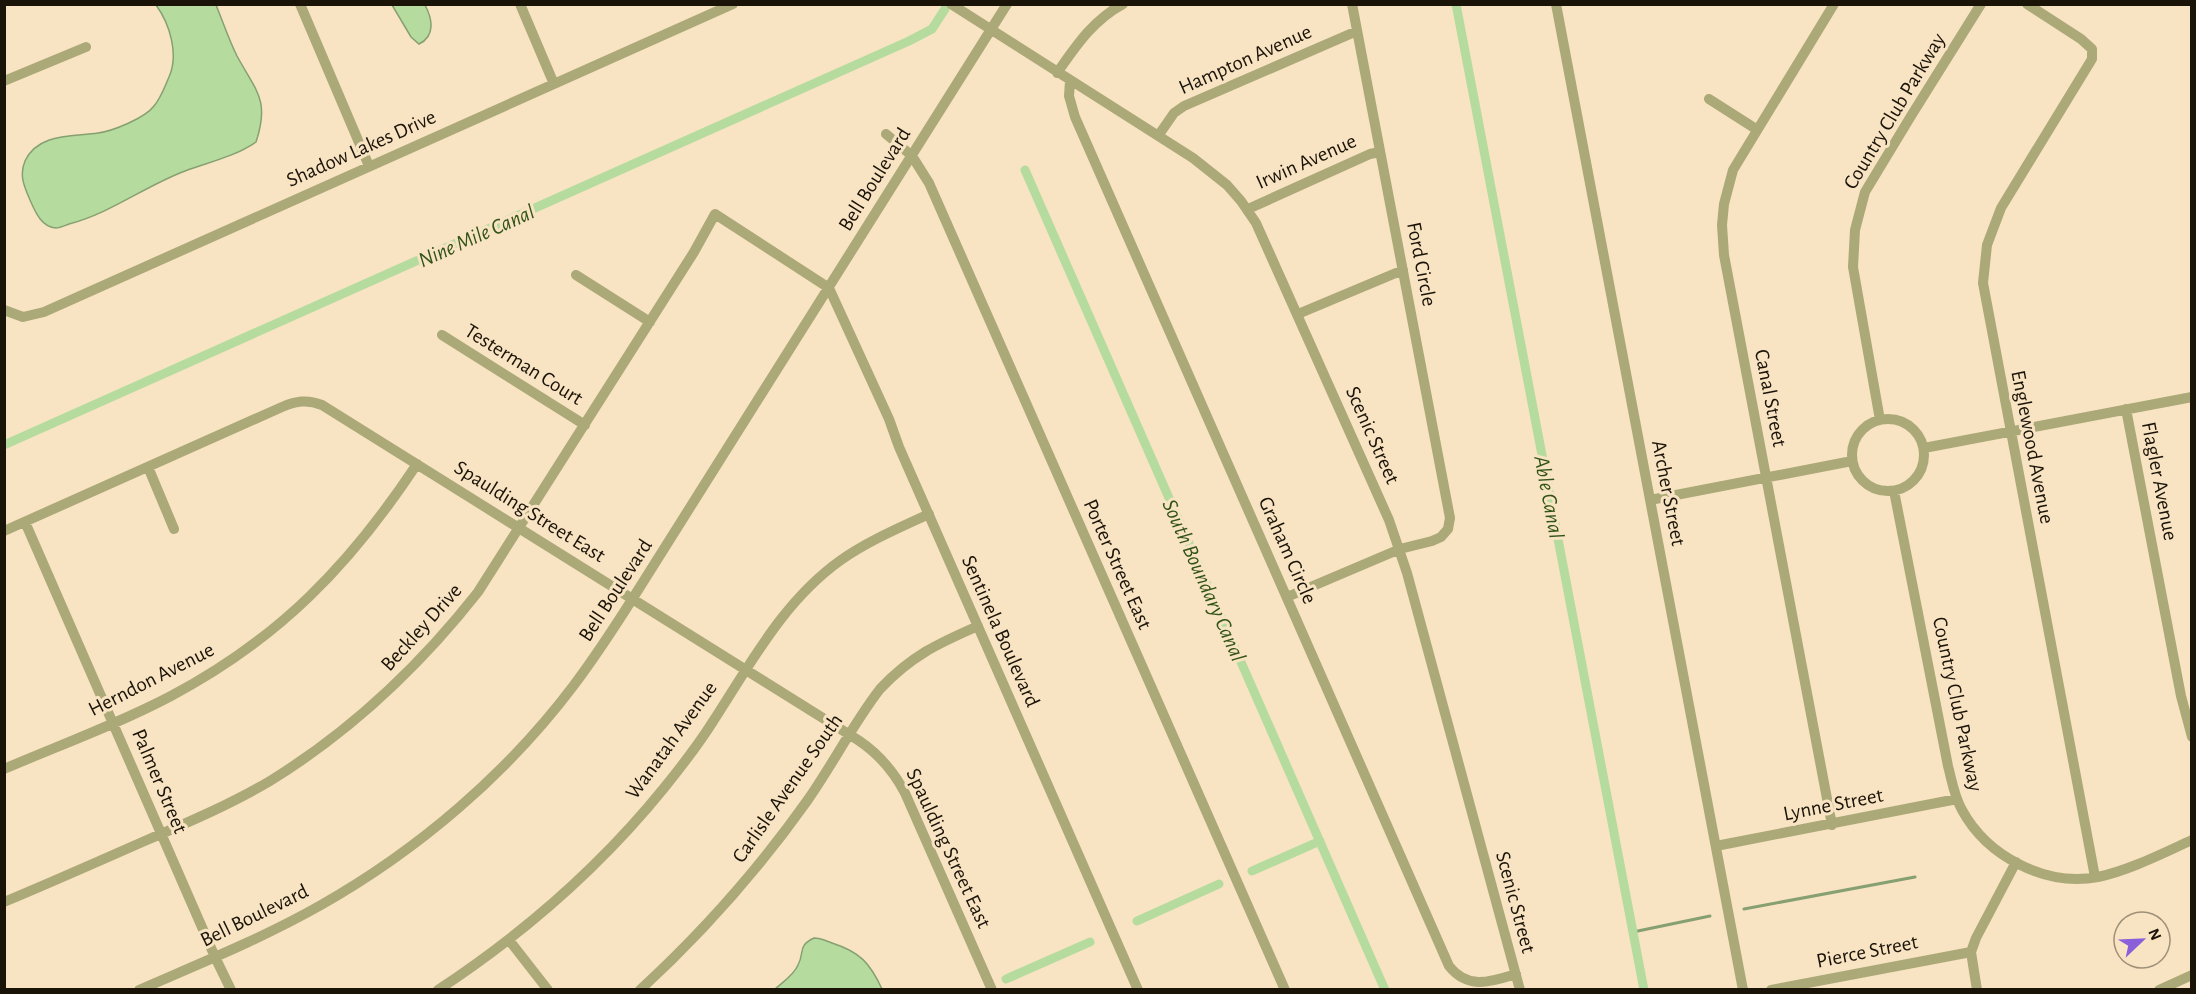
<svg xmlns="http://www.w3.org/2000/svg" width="2196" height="994" font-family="'Alegreya Sans',sans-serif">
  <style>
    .water { fill: #b5dc9e; stroke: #86a071; stroke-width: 1.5 }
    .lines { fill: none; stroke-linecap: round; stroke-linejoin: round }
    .stream { stroke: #86a071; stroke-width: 3 }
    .canal { stroke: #b5dc9e; stroke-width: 9 }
    .minor { stroke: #aba977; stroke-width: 10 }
    .labels { text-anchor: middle; stroke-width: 6; stroke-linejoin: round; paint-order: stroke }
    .street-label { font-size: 21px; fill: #1a1308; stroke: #f8e3c3 }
    .water-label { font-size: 22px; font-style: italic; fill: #315416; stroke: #f8e3c3 }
  </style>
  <rect width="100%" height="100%" fill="#f8e3c3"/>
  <path class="water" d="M156 5H216C223 22 229 40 237 56 256 91 270 100 256 142 234 157 209 162 185 171 145 186 111 213 69 224 66 225 60 228 56 228 41 227 35 211 30 200 24 186 19 175 25 161 38 133 72 137 98 133 113 131 145 118 154 106 161 98 165 86 169 77 179 55 170 24 156 5Z
    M392 5H425C432 18 436 36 419 44L411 37Z
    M814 938C821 938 826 941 832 943 860 952 870 963 882 989H775C783 982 794 975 798 965 805 952 797 946 814 938Z"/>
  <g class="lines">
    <path class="stream" d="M1744 909 1915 877
      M1633 932 1710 916"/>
    <path class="canal" d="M1456 4 1644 990
      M1025 170 1385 990
      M4 445 909 41 932 29 945 9
      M1252 871 1320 841
      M1137 921 1219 884
      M1006 979 1090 942"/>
    <path class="minor" d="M300 4 369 166
      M520 4 554 84
      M951 4 1193 158 1227 185 1241 201 1256 223 1389 520 1407 573 1520 990
      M1556 4 1743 990
      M2027 4 2081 39 2092 49V59L2001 208 1987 245 1983 283 2095 877
      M1057 73C1076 46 1093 20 1123 4
      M4 81 86 47
      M1070 81 1069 96 1075 117 1449 966C1468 990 1490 982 1516 974
      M1709 99 1756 129
      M886 134 912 156 929 183 1285 990
      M1158 136 1174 113 1184 106 1357 31
      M1248 209 1370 154 1380 152
      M576 275 650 322
      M4 310 23 317 44 312 733 4
      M1298 314 1403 270
      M442 335 585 425
      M2126 409 2181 696 2192 737
      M1852 455a36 36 0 1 1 72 0a36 36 0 1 1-72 0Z
      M1880 420 1853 267 1855 230 1865 192 1911 116 1981 4
      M1924 448 2192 397
      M148 467 174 529
      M1894 491 1948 766C1952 781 1954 796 1962 810 1987 856 2045 887 2098 877 2130 870 2161 854 2192 840
      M1650 500 1852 461
      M25 522 215 957 231 990
      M4 531 282 407C296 401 307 399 322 405L858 740C879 754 893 770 905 793L992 990
      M1287 597 1400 549 1432 541 1441 537 1448 529 1450 518 1352 4
      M4 769C60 745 118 724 171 696 279 639 350 565 417 464
      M1832 825 1724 255 1722 225 1724 204 1733 170 1834 4
      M1716 846 1957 799
      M4 902C52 882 99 861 147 840 189 822 231 804 270 781 351 731 419 667 478 592L694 252 715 214 829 288 889 419 899 447 1138 990
      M509 940 548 990
      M139 990C201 963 263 938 321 905 418 850 507 774 574 685 595 657 614 628 633 598L1007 4
      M438 990C523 934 600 867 664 788 681 767 698 745 712 723 750 665 783 601 841 560 868 541 899 528 929 514
      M640 990C702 933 758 870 807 801 833 764 853 724 880 689 911 656 937 644 978 626
      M1771 990 1971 952
      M1977 990 1971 952 1976 938 2016 862
      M2159 990 2192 975"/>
  </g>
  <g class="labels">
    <g class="street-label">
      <text transform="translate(1245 59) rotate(-24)" y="7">Hampton Avenue</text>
      <text transform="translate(1894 111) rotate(-59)" y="7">Country Club Parkway</text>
      <text transform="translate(361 148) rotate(-24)" y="7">Shadow Lakes Drive</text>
      <text transform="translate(1306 161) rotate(-24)" y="7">Irwin Avenue</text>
      <text transform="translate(874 179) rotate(-58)" y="7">Bell Boulevard</text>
      <text transform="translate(1422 264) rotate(79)" y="7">Ford Circle</text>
      <text transform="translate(524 364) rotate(32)" y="7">Testerman Court</text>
      <text transform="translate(1771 398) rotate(79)" y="7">Canal Street</text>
      <text transform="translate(1373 435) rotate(66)" y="7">Scenic Street</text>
      <text transform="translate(2033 447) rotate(79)" y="7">Englewood Avenue</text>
      <text transform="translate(2160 481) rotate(79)" y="7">Flagler Avenue</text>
      <text transform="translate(1669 493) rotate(79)" y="7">Archer Street</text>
      <text transform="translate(530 511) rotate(32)" y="7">Spaulding Street East</text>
      <text transform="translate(1288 550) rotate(66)" y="7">Graham Circle</text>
      <text transform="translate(1118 564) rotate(66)" y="7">Porter Street East</text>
      <text transform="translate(615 590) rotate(-57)" y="7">Bell Boulevard</text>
      <text transform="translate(421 627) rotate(-48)" y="7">Beckley Drive</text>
      <text transform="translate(1001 631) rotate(66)" y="7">Sentinela Boulevard</text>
      <text transform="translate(151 679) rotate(-27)" y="7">Herndon Avenue</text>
      <text transform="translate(1958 704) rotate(78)" y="7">Country Club Parkway</text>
      <text transform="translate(671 740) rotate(-54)" y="7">Wanatah Avenue</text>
      <text transform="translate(160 781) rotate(67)" y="7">Palmer Street</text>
      <text transform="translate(787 788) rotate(-55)" y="7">Carlisle Avenue South</text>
      <text transform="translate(1833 804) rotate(-11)" y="7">Lynne Street</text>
      <text transform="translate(949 848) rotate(65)" y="7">Spaulding Street East</text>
      <text transform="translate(1516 902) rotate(75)" y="7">Scenic Street</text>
      <text transform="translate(254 915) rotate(-26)" y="7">Bell Boulevard</text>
      <text transform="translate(1867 951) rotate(-11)" y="7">Pierce Street</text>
    </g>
    <g class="water-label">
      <text transform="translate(476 235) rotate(-24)" y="8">Nine Mile Canal</text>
      <text transform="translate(1550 497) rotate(79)" y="8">Able Canal</text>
      <text transform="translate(1205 580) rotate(66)" y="8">South Boundary Canal</text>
    </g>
  </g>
  <rect width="2196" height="994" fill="none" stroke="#1a1308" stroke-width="12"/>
  <g transform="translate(2142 940) rotate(67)"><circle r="28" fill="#f8e3c3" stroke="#9f9078" stroke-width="1.5"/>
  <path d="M0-4.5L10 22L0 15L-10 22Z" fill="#8960da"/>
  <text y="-9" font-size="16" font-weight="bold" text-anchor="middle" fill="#1a1308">N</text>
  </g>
</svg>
